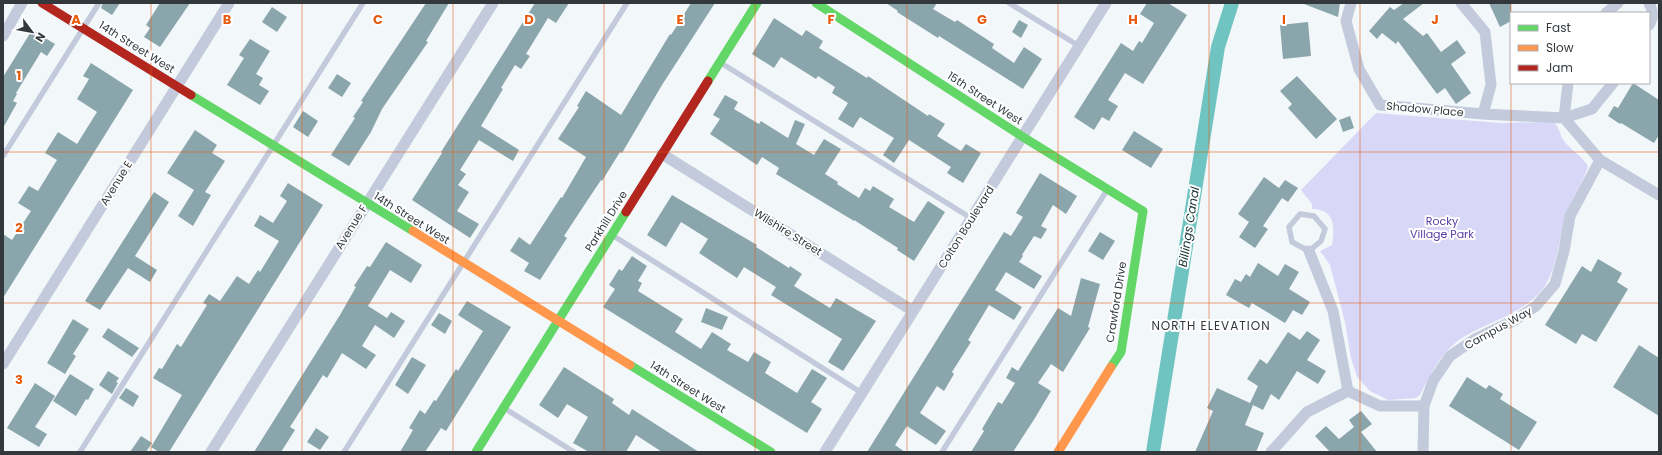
<svg xmlns="http://www.w3.org/2000/svg" width="1662" height="455" font-family="Poppins,sans-serif">
  <style>
    .green { fill: #d8d7f8 }
    .lines { fill: none; stroke-linecap: round; stroke-linejoin: round }
    .canal { stroke: #6fc4c2; stroke-width: 14 }
    .building { fill: #8aa6ac }
    .lane { stroke: #c2cadb; stroke-width: 5.5 }
    .street { stroke: #c2cadb; stroke-width: 11 }
    .fast { stroke: #63d668; stroke-width: 9 }
    .slow { stroke: #ff974d; stroke-width: 9 }
    .jam { stroke: #b3261e; stroke-width: 9 }
    .grid { fill: none; stroke: #e8590c; stroke-width: 1; stroke-opacity: 0.55 }
    .labels { text-anchor: middle; stroke-width: 4; stroke-linejoin: round; paint-order: stroke }
    .street-label { font-size: 11px; fill: #32383c; stroke: #fff }
    .park-label { font-size: 11px; fill: #573da4; stroke: #fff }
    .water-label { font-size: 12px; font-style: italic; fill: #1b3534; stroke: #fff }
    .neighbourhood-label { font-size: 12px; letter-spacing: 1px; fill: #32383c; stroke: #fff }
    .grid-label { font-size: 13px; text-anchor: middle; font-weight: bold; fill: #e8590c; stroke: #fff; stroke-width: 4; stroke-linejoin: round; paint-order: stroke }
  </style>
  <rect width="100%" height="100%" fill="#f2f7fa"/>
  <path class="green" d="M1376 113 1500 123 1553 122C1560 127 1559 134 1564 141 1571 150 1582 156 1588 166 1584 181 1574 194 1569 208 1559 233 1558 271 1541 291 1521 314 1491 321 1465 336 1443 349 1431 373 1420 395L1416 398 1388 400 1370 391 1357 377 1351 358 1345 322 1330 265 1320 251 1332 245C1335 227 1335 209 1312 209V204L1301 190Z"/>
  <g class="lines">
    <path class="canal" d="M1153 452 1218 47 1232 3"/>
  </g>
  <path class="building" d="M103 3H120L112 15 101 8Z
    M160 3H190L160 47 144 37 150 28 146 25Z
    M426 3H449L426 41 428 42 382 109 371 132 349 166 331 155 355 118 353 117 363 102 361 101Z
    M535 3H569L556 23 548 18 526 54 530 56 521 69 515 65 501 88 503 89 481 126 519 150 513 161 479 140 460 170 466 174 458 185 469 192 457 211 479 224 470 238 412 200 442 153 441 152Z
    M691 3H715L662 85 622 153 620 152 602 181 601 180 583 207 564 236 567 238 540 280 524 271 529 263 510 251 519 237 530 245 561 197 562 198 586 157 558 139 579 107 577 106 586 91 621 115 670 34 671 35Z
    M886 3H937L933 9 955 22 957 20 994 44 992 48 1014 63 1024 47 1042 59 1023 89 939 36 938 38 897 12 898 11Z
    M1147 3H1168L1187 15 1143 84 1125 73 1108 100 1118 106 1109 121 1102 117 1094 130 1074 117 1121 43 1133 51 1139 41 1142 43 1154 23 1140 14Z
    M1304 3H1340L1338 17 1304 4Z
    M1404 3H1424L1403 19 1423 36 1427 33 1441 52 1457 40 1466 53 1451 64 1471 93 1456 104 1445 88 1437 94 1398 41 1396 44 1382 33 1377 39 1369 31 1390 7 1394 10Z
    M1489 3H1511V21L1500 27Z
    M272 7 287 17 277 32 262 22Z
    M774 18 802 36 806 30 823 41 819 48 867 78 868 76 928 116 929 114 945 124 937 136 961 151 966 144 981 153 963 183 947 173 951 167 909 140 894 163 883 155 894 138 860 117 853 128 838 119 848 103 832 93 835 87 818 76 816 79 781 57 774 68 752 54Z
    M1019 20 1028 25 1021 38 1012 32Z
    M1308 22 1311 56 1283 59 1280 25Z
    M32 30 55 44 47 56 41 52 16 93 17 94 13 101 17 103 3 128V77Z
    M250 39 270 51 256 74 263 78 259 85 269 91 260 105 227 85 244 58 239 55Z
    M91 63 133 90 3 298V234L12 240 31 211 18 203 29 186 38 191 57 160 45 153 58 132 77 144 97 112 77 99 89 79 83 76Z
    M337 74 351 83 342 97 328 88Z
    M1297 76 1337 119 1316 139 1288 108 1292 104 1280 91Z
    M1633 83 1659 100V135L1654 143 1621 123 1620 124 1608 116 1614 106 1618 108Z
    M725 95 738 102 734 109 759 124 761 121 788 138 795 120 805 124 796 144 814 155 824 139 841 149 825 174 838 182 837 184 859 198 865 188 870 191 873 186 894 199 889 207 914 222 928 201 945 212 914 261 897 250 898 248 854 220V221L776 174 779 168 762 157 757 165 710 134 720 119 713 115Z
    M303 111 318 121 308 137 293 127Z
    M1350 116 1354 128 1343 132 1339 120Z
    M195 130 217 145 212 153 225 161 205 192 211 195 193 226 178 216 194 190 167 173Z
    M1134 131 1163 149 1151 168 1122 150Z
    M1040 173 1077 196 1066 214 1053 205 1041 226 1047 229 1041 239 1034 236 1022 255 1023 256 1019 262 1042 276 1034 289 1006 272 995 290 1022 307 1014 320 989 305 968 340 971 342 952 372 954 374 944 391 937 386 920 413 946 431 936 445 907 426 895 445 905 452H867L1004 232 1011 236 1023 217 1016 213Z
    M1264 177 1279 188 1285 180 1298 188 1288 202 1282 198 1263 226 1268 229 1255 248 1239 237 1249 222 1238 214Z
    M288 183 323 205 169 452H159L151 447 182 395 153 378 159 368 162 369 177 344 181 347 207 305 203 303 209 294 220 301 237 276 249 284 258 270 260 272 279 241 254 226 260 215 273 223 287 201 280 196Z
    M154 192 169 202 135 256 157 270 150 282 128 268 100 310 85 301Z
    M672 195 757 245 756 247 789 268 790 266 802 274 794 286 830 308 836 298 876 321 843 371 828 362 842 339 771 295 776 287 744 267 737 278 699 253 708 239 681 222 666 247 647 235Z
    M1100 232 1115 241 1103 260 1088 251Z
    M386 242 422 265 411 283 390 270 368 306 387 318 391 312 405 321 394 338 375 325 362 346 376 355 366 369 342 353 327 378 323 375 290 427 295 430 281 452H254L340 315 356 287 354 286 367 266 370 267Z
    M632 256 647 266 638 281 642 283 638 291 683 319 675 332 701 349 712 332 731 344 727 350 748 362 754 352 771 362 765 373 797 393 812 369 827 378 811 402 822 409 807 433 603 307 615 289 609 285 619 269 622 271Z
    M1598 259 1622 273 1617 282 1628 289 1596 342 1582 334 1576 344 1545 325 1582 266 1591 272Z
    M1258 263 1278 276 1285 264 1299 272 1289 289 1310 302 1302 315 1293 310 1285 323 1252 303 1249 308 1226 295 1235 279 1241 282 1246 274 1250 277Z
    M1081 278 1100 284 1088 327 1090 328 1063 372 1051 364 1038 383 1051 391 1035 418 1013 452H971L984 431 982 429 998 402 1002 404 1015 383 1006 378 1012 367 1018 371 1058 308 1071 316Z
    M467 301 511 327 446 431 441 428 425 452H400L413 430 409 428 420 410 425 414 434 400 436 401 456 369 458 371 483 331 458 315Z
    M706 308 728 317 722 330 701 322Z
    M439 313 452 321 445 334 431 325Z
    M73 319 89 329 73 354 76 356 65 374 47 363Z
    M108 328 139 348 132 357 102 337Z
    M1307 331 1320 340 1307 360 1326 371 1318 384 1297 371 1279 400 1271 394 1263 410 1253 405 1245 425 1264 433 1256 452H1195L1213 411 1207 408 1217 388 1250 403 1258 386 1247 379 1260 359 1267 364 1288 332 1300 340Z
    M1639 345 1659 358V416L1613 387Z
    M412 357 426 365 408 394 395 385Z
    M564 367 614 399 612 403 629 415 632 409 699 452H662L636 435 626 452H589L573 443 588 417 567 404 558 418 539 405Z
    M108 371 119 378 116 382 118 383 112 394 99 385Z
    M70 374 94 389 88 400 86 399 76 416 53 401Z
    M1467 377 1486 389 1489 385 1503 394 1500 399 1537 422 1519 450 1449 406Z
    M35 383 55 396 35 427 47 434 39 447 7 428Z
    M126 388 139 396 133 407 119 398Z
    M1361 411 1372 424 1361 432 1377 452H1330L1315 436 1326 426 1339 439 1354 427 1349 420Z
    M316 428 329 437 320 450 307 442Z
    M141 436 152 443 146 452H130Z"/>
  <g class="lines">
    <path class="lane" d="M1009 3 1079 46
      M721 63 971 218
      M3 156 99 3
      M1300 214 1314 216 1325 229 1321 241 1309 251 1292 242 1289 227Z
      M612 235 862 393
      M504 408 574 452
      M80 452 363 3
      M344 452 627 3
      M942 452 1107 190"/>
    <path class="street" d="M1351 3 1346 21 1359 69 1380 105 1483 114 1491 85 1485 32 1461 3
      M1649 3C1653 11 1654 17 1649 25
      M1606 13 1618 3
      M3 36 22 3
      M1568 83 1564 118 1600 160 1659 195
      M1483 114 1564 118 1592 109 1613 83
      M662 154 913 311
      M1309 251 1333 311 1348 391 1380 406H1424
      M3 364 229 3
      M211 452 493 3
      M825 452 1106 3
      M1271 452 1307 412 1348 391
      M1423 452 1424 406 1433 381 1450 356 1475 339 1515 320 1536 306 1555 284 1564 251 1570 216 1600 160"/>
    <path class="fast" d="M816 3 1023 137 1143 211 1121 352 1111 367
      M708 81 757 3
      M191 95 413 231
      M630 365 771 452
      M476 452 626 212"/>
    <path class="slow" d="M413 231 630 365
      M1058 452 1111 367"/>
    <path class="jam" d="M42 3 191 95
      M626 212 708 81"/>
  </g>
  <path class="grid" d="M151 3V452M302 3V452M453 3V452M604 3V452M755 3V452M907 3V452M1058 3V452M1209 3V452M1360 3V452M1511 3V452M3 152H1659M3 303H1659"/>
  <g class="labels">
    <g class="street-label">
      <text transform="translate(137 47) rotate(32)" y="4">14th Street West</text>
      <text transform="translate(985 98) rotate(33)" y="4">15th Street West</text>
      <text transform="translate(1425 109) rotate(5)" y="4">Shadow Place</text>
      <text transform="translate(116 183) rotate(-58)" y="4">Avenue E</text>
      <text transform="translate(412 218) rotate(32)" y="4">14th Street West</text>
      <text transform="translate(606 221) rotate(-58)" y="4">Parkhill Drive</text>
      <text transform="translate(351 227) rotate(-58)" y="4">Avenue F</text>
      <text transform="translate(966 227) rotate(-58)" y="4">Colton Boulevard</text>
      <text transform="translate(788 232) rotate(32)" y="4">Wilshire Street</text>
      <text transform="translate(1116 302) rotate(-81)" y="4">Crawford Drive</text>
      <text transform="translate(1498 328) rotate(-29)" y="4">Campus Way</text>
      <text transform="translate(688 387) rotate(32)" y="4">14th Street West</text>
    </g>
    <g class="park-label">
      <text x="1442" y="225">Rocky<tspan x="1442" dy="13">Village Park</tspan></text>
    </g>
    <g class="water-label">
      <text transform="translate(1189 227) rotate(-81)" y="4">Billings Canal</text>
    </g>
    <g class="neighbourhood-label">
      <text x="1211" y="330">NORTH ELEVATION</text>
    </g>
  </g>
  <g class="grid-label">
    <text x="76" y="24">A</text>
    <text x="227" y="24">B</text>
    <text x="378" y="24">C</text>
    <text x="529" y="24">D</text>
    <text x="680" y="24">E</text>
    <text x="831" y="24">F</text>
    <text x="982" y="24">G</text>
    <text x="1133" y="24">H</text>
    <text x="1284" y="24">I</text>
    <text x="1435" y="24">J</text>
    <text x="19" y="80">1</text>
    <text x="19" y="232">2</text>
    <text x="19" y="384">3</text>
  </g>
  <rect width="1662" height="455" fill="none" stroke="#32383c" stroke-width="8"/>
  <rect x="1510" y="12" width="140" height="72" fill="#ffffff" stroke="#adafb1"/>
  <rect x="1518" y="25" width="20" height="6" fill="#63d668" stroke="#adafb1"/>
  <text x="1546" y="32" font-size="12" fill="#32383c">Fast</text>
  <rect x="1518" y="45" width="20" height="6" fill="#ff974d" stroke="#adafb1"/>
  <text x="1546" y="52" font-size="12" fill="#32383c">Slow</text>
  <rect x="1518" y="65" width="20" height="6" fill="#b3261e" stroke="#adafb1"/>
  <text x="1546" y="72" font-size="12" fill="#32383c">Jam</text>
  <g transform="translate(32 32) rotate(122)" stroke="#ffffff" stroke-width="3" paint-order="stroke">
  <path d="M0-3L7 15L0 10L-7 15Z" fill="#32383c"/>
  <text y="-6" font-size="11" font-weight="bold" text-anchor="middle" fill="#32383c">N</text>
  </g>
</svg>
